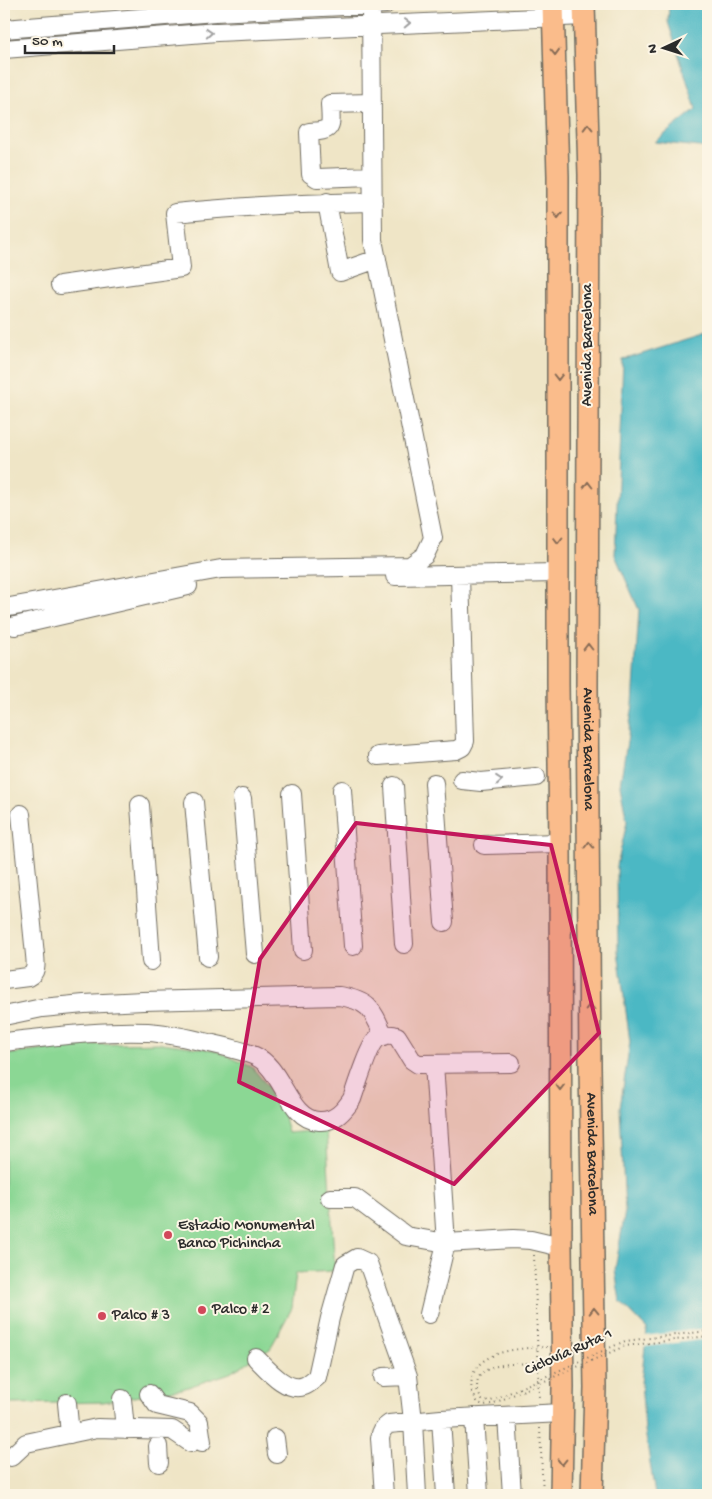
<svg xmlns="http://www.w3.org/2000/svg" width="712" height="1499" font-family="'Gochi Hand',sans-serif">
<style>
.green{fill:#8bd794;stroke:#5b8160}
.water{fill:#4bb8c4;stroke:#3b7278}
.pier{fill:#efe5c6}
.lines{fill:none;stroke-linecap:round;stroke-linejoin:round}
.minor-casing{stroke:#706c61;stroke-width:20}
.major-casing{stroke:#706c61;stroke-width:24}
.path{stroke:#706c61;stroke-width:2;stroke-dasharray:1 4;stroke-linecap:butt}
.minor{stroke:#fff;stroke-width:18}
.major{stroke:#fabc8b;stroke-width:21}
.path-bridge{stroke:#706c61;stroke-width:2;stroke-dasharray:1 4;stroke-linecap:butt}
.oneway{stroke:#a0a0a0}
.oneway2{stroke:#886c56}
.marked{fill:#c2185b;fill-opacity:0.2;stroke:#c2185b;stroke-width:4;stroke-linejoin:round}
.poi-dot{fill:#d1495b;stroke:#fcf5e5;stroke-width:2}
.labels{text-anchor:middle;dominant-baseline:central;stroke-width:4;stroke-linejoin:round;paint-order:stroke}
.street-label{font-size:16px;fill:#2b2b2b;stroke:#fcf5e5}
.poi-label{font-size:16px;fill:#2b2b2b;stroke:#fcf5e5;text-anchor:start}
</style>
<rect width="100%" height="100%" fill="#fcf5e5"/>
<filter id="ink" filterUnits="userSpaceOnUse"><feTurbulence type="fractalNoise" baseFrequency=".02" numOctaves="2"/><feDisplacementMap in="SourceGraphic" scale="10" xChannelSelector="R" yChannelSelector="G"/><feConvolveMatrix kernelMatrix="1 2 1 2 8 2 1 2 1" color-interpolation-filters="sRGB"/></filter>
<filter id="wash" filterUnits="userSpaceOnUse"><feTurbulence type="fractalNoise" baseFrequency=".0096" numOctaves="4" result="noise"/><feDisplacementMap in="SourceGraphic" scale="20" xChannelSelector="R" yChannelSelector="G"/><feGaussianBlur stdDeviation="1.12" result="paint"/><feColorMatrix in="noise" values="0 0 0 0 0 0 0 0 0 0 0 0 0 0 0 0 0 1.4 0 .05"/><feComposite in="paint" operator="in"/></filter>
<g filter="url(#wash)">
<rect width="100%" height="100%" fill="#efe5c6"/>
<!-- green -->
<path class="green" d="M 162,1043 L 214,1050 L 252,1067 L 280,1101 L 288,1133 L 326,1130 L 335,1271 L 296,1273 L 292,1308 L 270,1349 L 230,1373 L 182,1389 L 103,1402 L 13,1404 L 4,1403 L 4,1055 L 81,1045 Z"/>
<!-- water -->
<path class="water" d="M 669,4 L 708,4 L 708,148 L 655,142 L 696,109 L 668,22 Z
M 708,333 L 708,1495 L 655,1495 L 645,1430 L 641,1383 L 647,1329 L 620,1301 L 615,1270 L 625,1211 L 620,1108 L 630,1042 L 618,951 L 617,866 L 627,822 L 620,785 L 633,705 L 639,610 L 615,555 L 623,360 Z"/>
<!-- pier -->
<path class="pier" d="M 708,1328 L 708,1339 L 643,1347 L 644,1336 Z"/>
</g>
<g filter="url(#ink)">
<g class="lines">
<defs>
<path id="minor" d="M 4,29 L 215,12 L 386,4
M 4,49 L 217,32 L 585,16
M 372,103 L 330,104 C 331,126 334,131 309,132 L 311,174 L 317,178 L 372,176
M 327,202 L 340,272 L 377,259
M 60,285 L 181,268 L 175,213 C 241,206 307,203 373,202
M 395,576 L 558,573
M 4,608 L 221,569 L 410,566 L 425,555 L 433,538 L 373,240 L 371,5
M 15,626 L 188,586
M 378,756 L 456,750 L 462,747 L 465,741 L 460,575
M 462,780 L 481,782 L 536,777
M 434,783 L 444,922
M 394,786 L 404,944
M 342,790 L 353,946
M 292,794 L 303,950
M 242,798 L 255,954
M 194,802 L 208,957
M 140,805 L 151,961
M 484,845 L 560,843
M 4,980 L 28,977 C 37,973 36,964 35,955 L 21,814
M 4,1016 L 42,1008 L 84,1004 L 143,1001 L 339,996 C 370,1001 372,1009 384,1036
M 4,1042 C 51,1037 100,1030 148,1032 C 165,1033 183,1037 200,1041 C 218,1045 238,1049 255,1056 C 283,1068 288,1120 319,1121 C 335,1122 344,1111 352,1099 C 356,1087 370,1043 378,1038 C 383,1034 392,1034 397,1036 L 412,1060 L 418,1064 L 511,1063
M 434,1064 L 446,1243 L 513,1239 L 531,1240 L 561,1247
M 330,1198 L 355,1198 L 406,1236 L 446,1243 L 429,1314
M 256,1358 C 267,1369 287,1393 304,1386 C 308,1385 313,1380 317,1377 L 330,1318 L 345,1265 L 357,1258 L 368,1263 L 408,1376 L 413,1421 L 417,1495
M 383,1377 L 408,1376
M 149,1394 L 157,1405 L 190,1413 L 199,1422 L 202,1442
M 122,1399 L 125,1429
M 67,1403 L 70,1434
M 507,1416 L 512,1495
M 474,1417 L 479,1495
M 441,1419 L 446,1495
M 275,1438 L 277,1454
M 158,1446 L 159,1463
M 11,1457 L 26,1443 L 97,1428 L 172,1430 L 191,1443
M 384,1495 L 380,1438 C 381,1431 383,1428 389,1424 L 441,1419 L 562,1413"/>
<g id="major">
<path d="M 553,4 L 558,176 L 558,684 L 560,843 L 561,1247 L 563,1387 L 561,1495"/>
<path id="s1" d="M 584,4 L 589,175 L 587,687 L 590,1066 L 595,1388 L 592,1495"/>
</g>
</defs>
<!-- minor casing -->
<use href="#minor" class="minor-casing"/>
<!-- major casing -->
<use href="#major" class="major-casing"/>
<!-- path -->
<path class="path" d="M 534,1255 L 538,1362
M 477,1391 C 477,1387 477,1382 478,1379 C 485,1361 522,1364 538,1363 L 539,1399
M 472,1392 C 465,1351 517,1348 547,1347
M 540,1428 L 543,1495"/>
<!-- minor -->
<use href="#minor" class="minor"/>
<!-- major -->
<use href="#major" class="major"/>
<!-- path-bridge -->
<path class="path-bridge" d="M 477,1391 L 482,1400 L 491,1401 L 625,1341 L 708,1331
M 472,1392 L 478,1403 L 484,1405 L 492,1404 L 625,1346 L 708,1336"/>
</g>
<!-- one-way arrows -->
<defs><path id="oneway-chevron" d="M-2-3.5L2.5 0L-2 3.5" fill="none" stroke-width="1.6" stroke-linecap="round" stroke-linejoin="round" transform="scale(1.25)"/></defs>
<g class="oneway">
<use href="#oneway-chevron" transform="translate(407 23) rotate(-2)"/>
<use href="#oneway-chevron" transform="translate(209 33) rotate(-4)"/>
<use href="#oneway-chevron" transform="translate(499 780) rotate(-5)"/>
</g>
<g class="oneway2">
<use href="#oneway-chevron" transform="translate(555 52) rotate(89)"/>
<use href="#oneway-chevron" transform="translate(588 127) rotate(-91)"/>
<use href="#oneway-chevron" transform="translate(558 215) rotate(90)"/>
<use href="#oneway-chevron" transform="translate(558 377) rotate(90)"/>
<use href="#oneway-chevron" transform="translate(588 485) rotate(-90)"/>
<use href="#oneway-chevron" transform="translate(558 540) rotate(90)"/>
<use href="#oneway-chevron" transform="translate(588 647) rotate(-90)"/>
<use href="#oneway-chevron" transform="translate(589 845) rotate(-90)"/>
<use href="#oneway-chevron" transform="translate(590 1007) rotate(-90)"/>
<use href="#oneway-chevron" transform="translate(560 1087) rotate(90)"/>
<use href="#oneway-chevron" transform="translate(594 1311) rotate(-91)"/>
<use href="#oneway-chevron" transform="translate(562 1462) rotate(91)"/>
</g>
</g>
<!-- marked area -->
<path class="marked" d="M 356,823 L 551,845 L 599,1033 L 454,1184 L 239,1082 L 260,959 Z"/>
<!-- markers -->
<g class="poi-dot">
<circle cx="168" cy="1235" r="5"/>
<circle cx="202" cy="1310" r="5"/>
<circle cx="102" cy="1316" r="5"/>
</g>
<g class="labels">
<!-- street labels -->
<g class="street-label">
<text transform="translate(588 345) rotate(-90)">Avenida Barcelona</text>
<text stroke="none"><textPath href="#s1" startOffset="745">Avenida Barcelona</textPath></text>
<text stroke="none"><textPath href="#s1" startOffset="1150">Avenida Barcelona</textPath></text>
<text transform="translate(569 1353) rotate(-24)">Ciclovía Ruta 1</text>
</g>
<!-- poi labels -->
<g class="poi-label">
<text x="178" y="1226">Estadio Monumental<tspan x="178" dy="18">Banco Pichincha</tspan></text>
<text x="212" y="1310">Palco # 2</text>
<text x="112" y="1316">Palco # 3</text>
</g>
</g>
<!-- margin -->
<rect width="712" height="1499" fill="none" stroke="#fcf5e5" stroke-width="20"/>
<!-- north arrow -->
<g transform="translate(664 48) rotate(266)" stroke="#fcf5e5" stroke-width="4" paint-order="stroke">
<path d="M0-4L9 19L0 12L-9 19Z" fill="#2b2b2b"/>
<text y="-8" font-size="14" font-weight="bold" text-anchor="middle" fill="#2b2b2b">N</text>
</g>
<!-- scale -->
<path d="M25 45v8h89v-8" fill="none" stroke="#2b2b2b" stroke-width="2.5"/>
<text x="32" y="45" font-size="15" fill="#2b2b2b" stroke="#fcf5e5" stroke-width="4" paint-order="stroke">50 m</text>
</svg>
